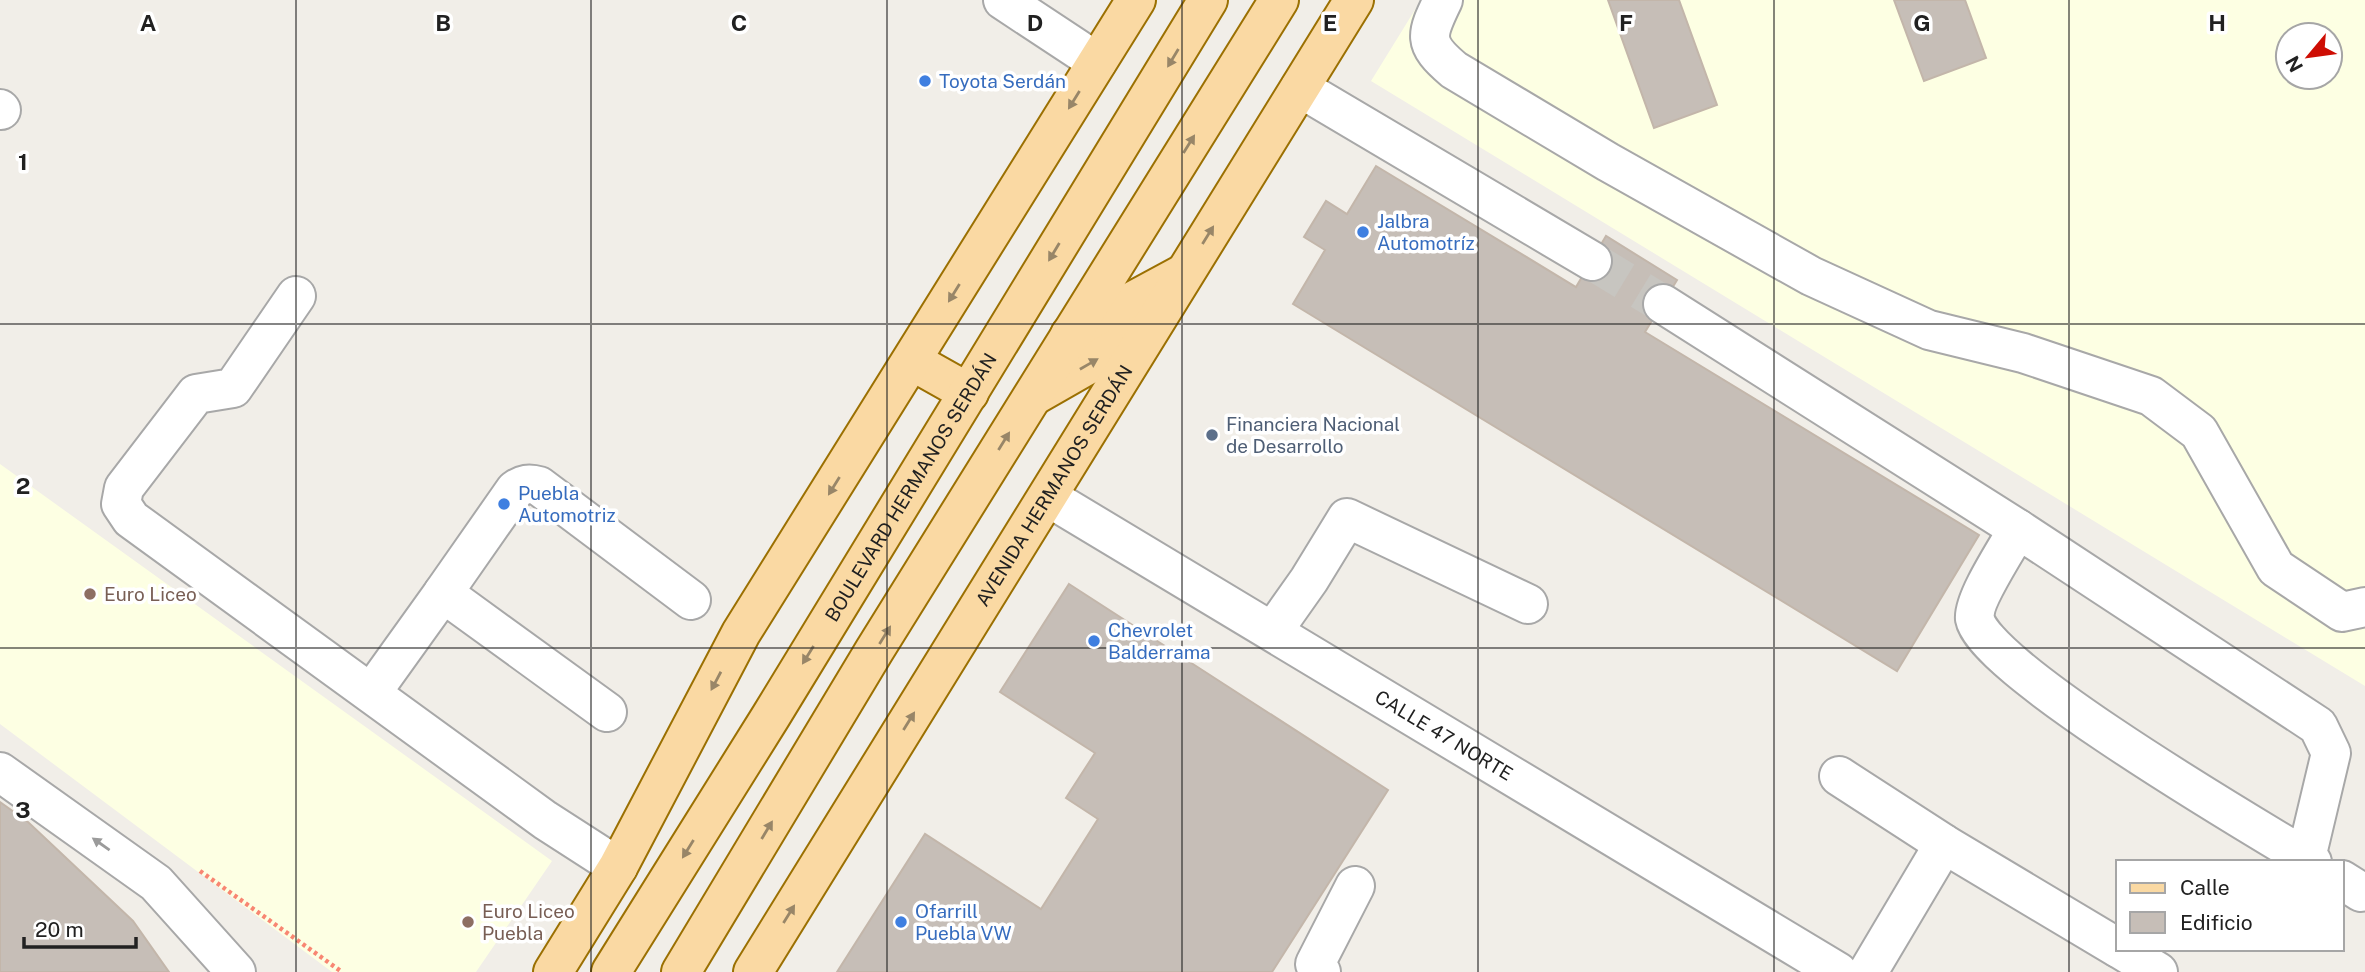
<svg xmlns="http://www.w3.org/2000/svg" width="2365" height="972" font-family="'Public Sans',sans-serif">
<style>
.education{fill:#fdffe3;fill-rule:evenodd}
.building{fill:#c6beb7;stroke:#c3b6aa;stroke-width:2}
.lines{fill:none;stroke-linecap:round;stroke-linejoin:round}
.minor-tunnel{stroke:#c7c5c0;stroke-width:38;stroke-dasharray:38 19;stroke-linecap:butt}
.minor-casing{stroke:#a8a8a8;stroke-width:42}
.major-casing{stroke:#9b7002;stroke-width:42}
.path{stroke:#f88672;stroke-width:4.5;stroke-dasharray:3.5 3.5;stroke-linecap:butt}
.minor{stroke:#fff;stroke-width:38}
.major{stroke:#fad9a3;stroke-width:38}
.oneway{fill:#988668}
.oneway2{fill:#9b9b9b}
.grid{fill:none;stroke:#212121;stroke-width:2;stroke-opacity:0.55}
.shop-dot{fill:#3f7fe0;stroke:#fff;stroke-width:2.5}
.service-dot{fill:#5c6f8a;stroke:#fff;stroke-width:2.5}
.education-dot{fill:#8d6e63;stroke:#fff;stroke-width:2.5}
.labels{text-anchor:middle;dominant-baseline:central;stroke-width:7;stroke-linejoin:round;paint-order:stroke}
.shop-label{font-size:19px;fill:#366cbe;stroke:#fff;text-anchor:start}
.service-label{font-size:19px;fill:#4e5e75;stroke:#fff;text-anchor:start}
.street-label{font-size:19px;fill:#212121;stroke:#fff}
.education-label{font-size:19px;fill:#785e54;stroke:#fff;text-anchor:start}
.grid-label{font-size:23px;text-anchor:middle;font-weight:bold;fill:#212121;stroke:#fff;stroke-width:7;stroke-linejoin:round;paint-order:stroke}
</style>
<rect width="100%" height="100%" fill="#f1eee8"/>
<!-- education -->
<path class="education" d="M 1421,0 L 2365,0 L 2365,686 L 1371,81 ZM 2288,35 L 2330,35 L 2330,77 L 2288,77 Z
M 0,464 L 552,861 L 476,972 L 332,972 L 0,724 Z"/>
<!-- building -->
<path class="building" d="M 1608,0 L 1679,0 L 1717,105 L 1654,128 Z
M 1894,0 L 1965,0 L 1986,58 L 1924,81 Z
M 1376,166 L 1576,287 L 1606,236 L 1677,280 L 1645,332 L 1979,535 L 1897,671 L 1293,304 L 1325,250 L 1304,237 L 1326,201 L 1347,214 Z
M 1069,584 L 1388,790 L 1272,972 L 837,972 L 925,834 L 1041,909 L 1098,819 L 1066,798 L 1095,753 L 1000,692 Z
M 0,802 L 28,822 L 133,921 L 169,972 L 0,972 Z"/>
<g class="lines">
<!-- minor-tunnel -->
<path class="minor-tunnel" d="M 1592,261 L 1663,304"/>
<defs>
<g id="minor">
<path d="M 1003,0 L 1097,62"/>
<path d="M 1443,0 C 1426,35 1422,43 1454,70 L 1608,162 L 1811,276 L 1929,330 L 2023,353 L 2151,396 L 2199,432 L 2276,568 L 2342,612 L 2365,607"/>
<path d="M 1300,88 L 1592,261"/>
<path d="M 0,109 L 1,110"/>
<path d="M 296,296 L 233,388 L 196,394 L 124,488 L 121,504 L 131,519 L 545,820 L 618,867"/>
<path d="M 1663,304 L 2018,529"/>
<path id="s1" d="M 1048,497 L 1838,972"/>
<path d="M 1273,631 L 1309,580 L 1347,518 L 1528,604"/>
<path d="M 372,692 L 443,593"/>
<path d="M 607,712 L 443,593 L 515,490 C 523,484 529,483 539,486 L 691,600"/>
<path d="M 0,772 L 156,883 L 236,972"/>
<path d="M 1839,776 L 1944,844 L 2118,948"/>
<path d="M 2306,858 L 2331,753 L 2318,726 L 2018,529 C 2008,547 1972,601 1975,619 C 1984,668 2253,826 2306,858 L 2312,862"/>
<path d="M 2342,880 L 2361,892"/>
<path d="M 2120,949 L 2158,972"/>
<path d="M 1321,972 L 1315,964 L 1355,886"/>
<path d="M 1868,972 L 1944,844"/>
</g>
<g id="major">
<path d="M 1070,335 L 1183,274"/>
<path d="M 912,361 L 969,393"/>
<path d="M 1035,395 L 1147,331"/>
<path d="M 553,972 L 618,867 L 741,633 L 1136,0"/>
<path id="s2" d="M 611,972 L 771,716 L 1208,0"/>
<path d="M 681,972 L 874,651 L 1279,0"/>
<path id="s3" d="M 753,972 L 1354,0"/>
</g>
</defs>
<!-- minor casing -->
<use href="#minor" class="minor-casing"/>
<!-- major casing -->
<use href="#major" class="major-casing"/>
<!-- path -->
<path class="path" d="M 200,871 L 342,972"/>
<!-- minor -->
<use href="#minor" class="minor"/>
<!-- major -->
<use href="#major" class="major"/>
</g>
<!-- one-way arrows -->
<defs><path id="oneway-solid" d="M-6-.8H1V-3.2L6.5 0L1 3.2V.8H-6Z" transform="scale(1.75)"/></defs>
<g class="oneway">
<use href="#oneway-solid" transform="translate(1173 58) rotate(121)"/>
<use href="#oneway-solid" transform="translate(1074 100) rotate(122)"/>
<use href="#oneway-solid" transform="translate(1189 144) rotate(-58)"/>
<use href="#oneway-solid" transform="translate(1208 235) rotate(-58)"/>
<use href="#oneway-solid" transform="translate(1054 252) rotate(121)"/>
<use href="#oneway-solid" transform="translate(954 293) rotate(122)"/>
<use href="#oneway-solid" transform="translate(1089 364) rotate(-30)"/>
<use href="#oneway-solid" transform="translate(1004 441) rotate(-58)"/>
<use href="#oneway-solid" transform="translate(834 486) rotate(122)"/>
<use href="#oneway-solid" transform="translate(885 635) rotate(-58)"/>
<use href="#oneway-solid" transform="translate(808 655) rotate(122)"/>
<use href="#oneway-solid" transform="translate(716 681) rotate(118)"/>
<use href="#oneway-solid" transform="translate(909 721) rotate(-58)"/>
<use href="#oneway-solid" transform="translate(767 830) rotate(-59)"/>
<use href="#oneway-solid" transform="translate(688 849) rotate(122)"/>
<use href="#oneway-solid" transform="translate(789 914) rotate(-58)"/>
</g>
<use class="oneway2" href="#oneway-solid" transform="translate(101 844) rotate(-145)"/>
<!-- grid -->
<path class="grid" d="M 296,0 L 296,972M 591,0 L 591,972M 887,0 L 887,972M 1182,0 L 1182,972M 1478,0 L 1478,972M 1774,0 L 1774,972M 2069,0 L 2069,972M 0,324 L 2365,324M 0,648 L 2365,648"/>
<!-- markers -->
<g class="shop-dot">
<circle cx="925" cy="81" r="7"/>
<circle cx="1363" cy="232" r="7"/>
<circle cx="504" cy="504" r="7"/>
<circle cx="1094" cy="641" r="7"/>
<circle cx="901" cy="922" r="7"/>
</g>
<circle class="service-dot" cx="1212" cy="435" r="7"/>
<g class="education-dot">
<circle cx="90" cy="594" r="7"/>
<circle cx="468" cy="922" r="7"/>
</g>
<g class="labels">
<!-- shop labels -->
<g class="shop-label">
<text x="939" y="81">Toyota Serdán</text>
<text x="1377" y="221">Jalbra<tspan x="1377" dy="22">Automotríz</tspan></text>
<text x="518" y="493">Puebla<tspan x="518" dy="22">Automotriz</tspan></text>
<text x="1108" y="630">Chevrolet<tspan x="1108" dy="22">Balderrama</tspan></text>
<text x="915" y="911">Ofarrill<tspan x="915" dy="22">Puebla VW</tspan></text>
</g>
<!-- service labels -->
<g class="service-label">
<text x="1226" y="424">Financiera Nacional<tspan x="1226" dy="22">de Desarrollo</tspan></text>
</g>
<!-- street labels -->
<g class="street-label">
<text stroke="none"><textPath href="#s3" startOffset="572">AVENIDA HERMANOS SERDÁN</textPath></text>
<text stroke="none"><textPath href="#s2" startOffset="570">BOULEVARD HERMANOS SERDÁN</textPath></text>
<text stroke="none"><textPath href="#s1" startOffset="462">CALLE 47 NORTE</textPath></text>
</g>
<!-- education labels -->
<g class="education-label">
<text x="104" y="594">Euro Liceo</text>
<text x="482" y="911">Euro Liceo<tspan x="482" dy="22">Puebla</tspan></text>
</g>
</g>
<g class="grid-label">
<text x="148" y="31">A</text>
<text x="443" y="31">B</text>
<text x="739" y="31">C</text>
<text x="1035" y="31">D</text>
<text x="1330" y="31">E</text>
<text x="1626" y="31">F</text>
<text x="1922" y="31">G</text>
<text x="2217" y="31">H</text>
<text x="23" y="170">1</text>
<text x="23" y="494">2</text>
<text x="23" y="818">3</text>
</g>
<!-- legend -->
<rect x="2116" y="860" width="228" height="91" fill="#ffffff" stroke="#a6a6a6" stroke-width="2"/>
<rect x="2130" y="883" width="35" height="10" fill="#fad9a3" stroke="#a6a6a6" stroke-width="2"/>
<text x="2180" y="895" font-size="21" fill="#212121">Calle</text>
<rect x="2130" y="912" width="35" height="21" fill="#c6beb7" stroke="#a6a6a6" stroke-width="2"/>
<text x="2180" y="930" font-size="21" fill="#212121">Edificio</text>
<!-- north arrow -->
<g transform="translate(2309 56) rotate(241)"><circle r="33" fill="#ffffff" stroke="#a6a6a6" stroke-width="2"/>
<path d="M0-5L12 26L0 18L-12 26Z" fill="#ce0d03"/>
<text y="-10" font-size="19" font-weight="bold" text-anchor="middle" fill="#212121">N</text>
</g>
<!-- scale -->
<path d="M24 937v10h112v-10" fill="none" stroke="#212121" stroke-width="3.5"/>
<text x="35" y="937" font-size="21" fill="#212121" stroke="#ffffff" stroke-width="5" paint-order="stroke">20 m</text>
</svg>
